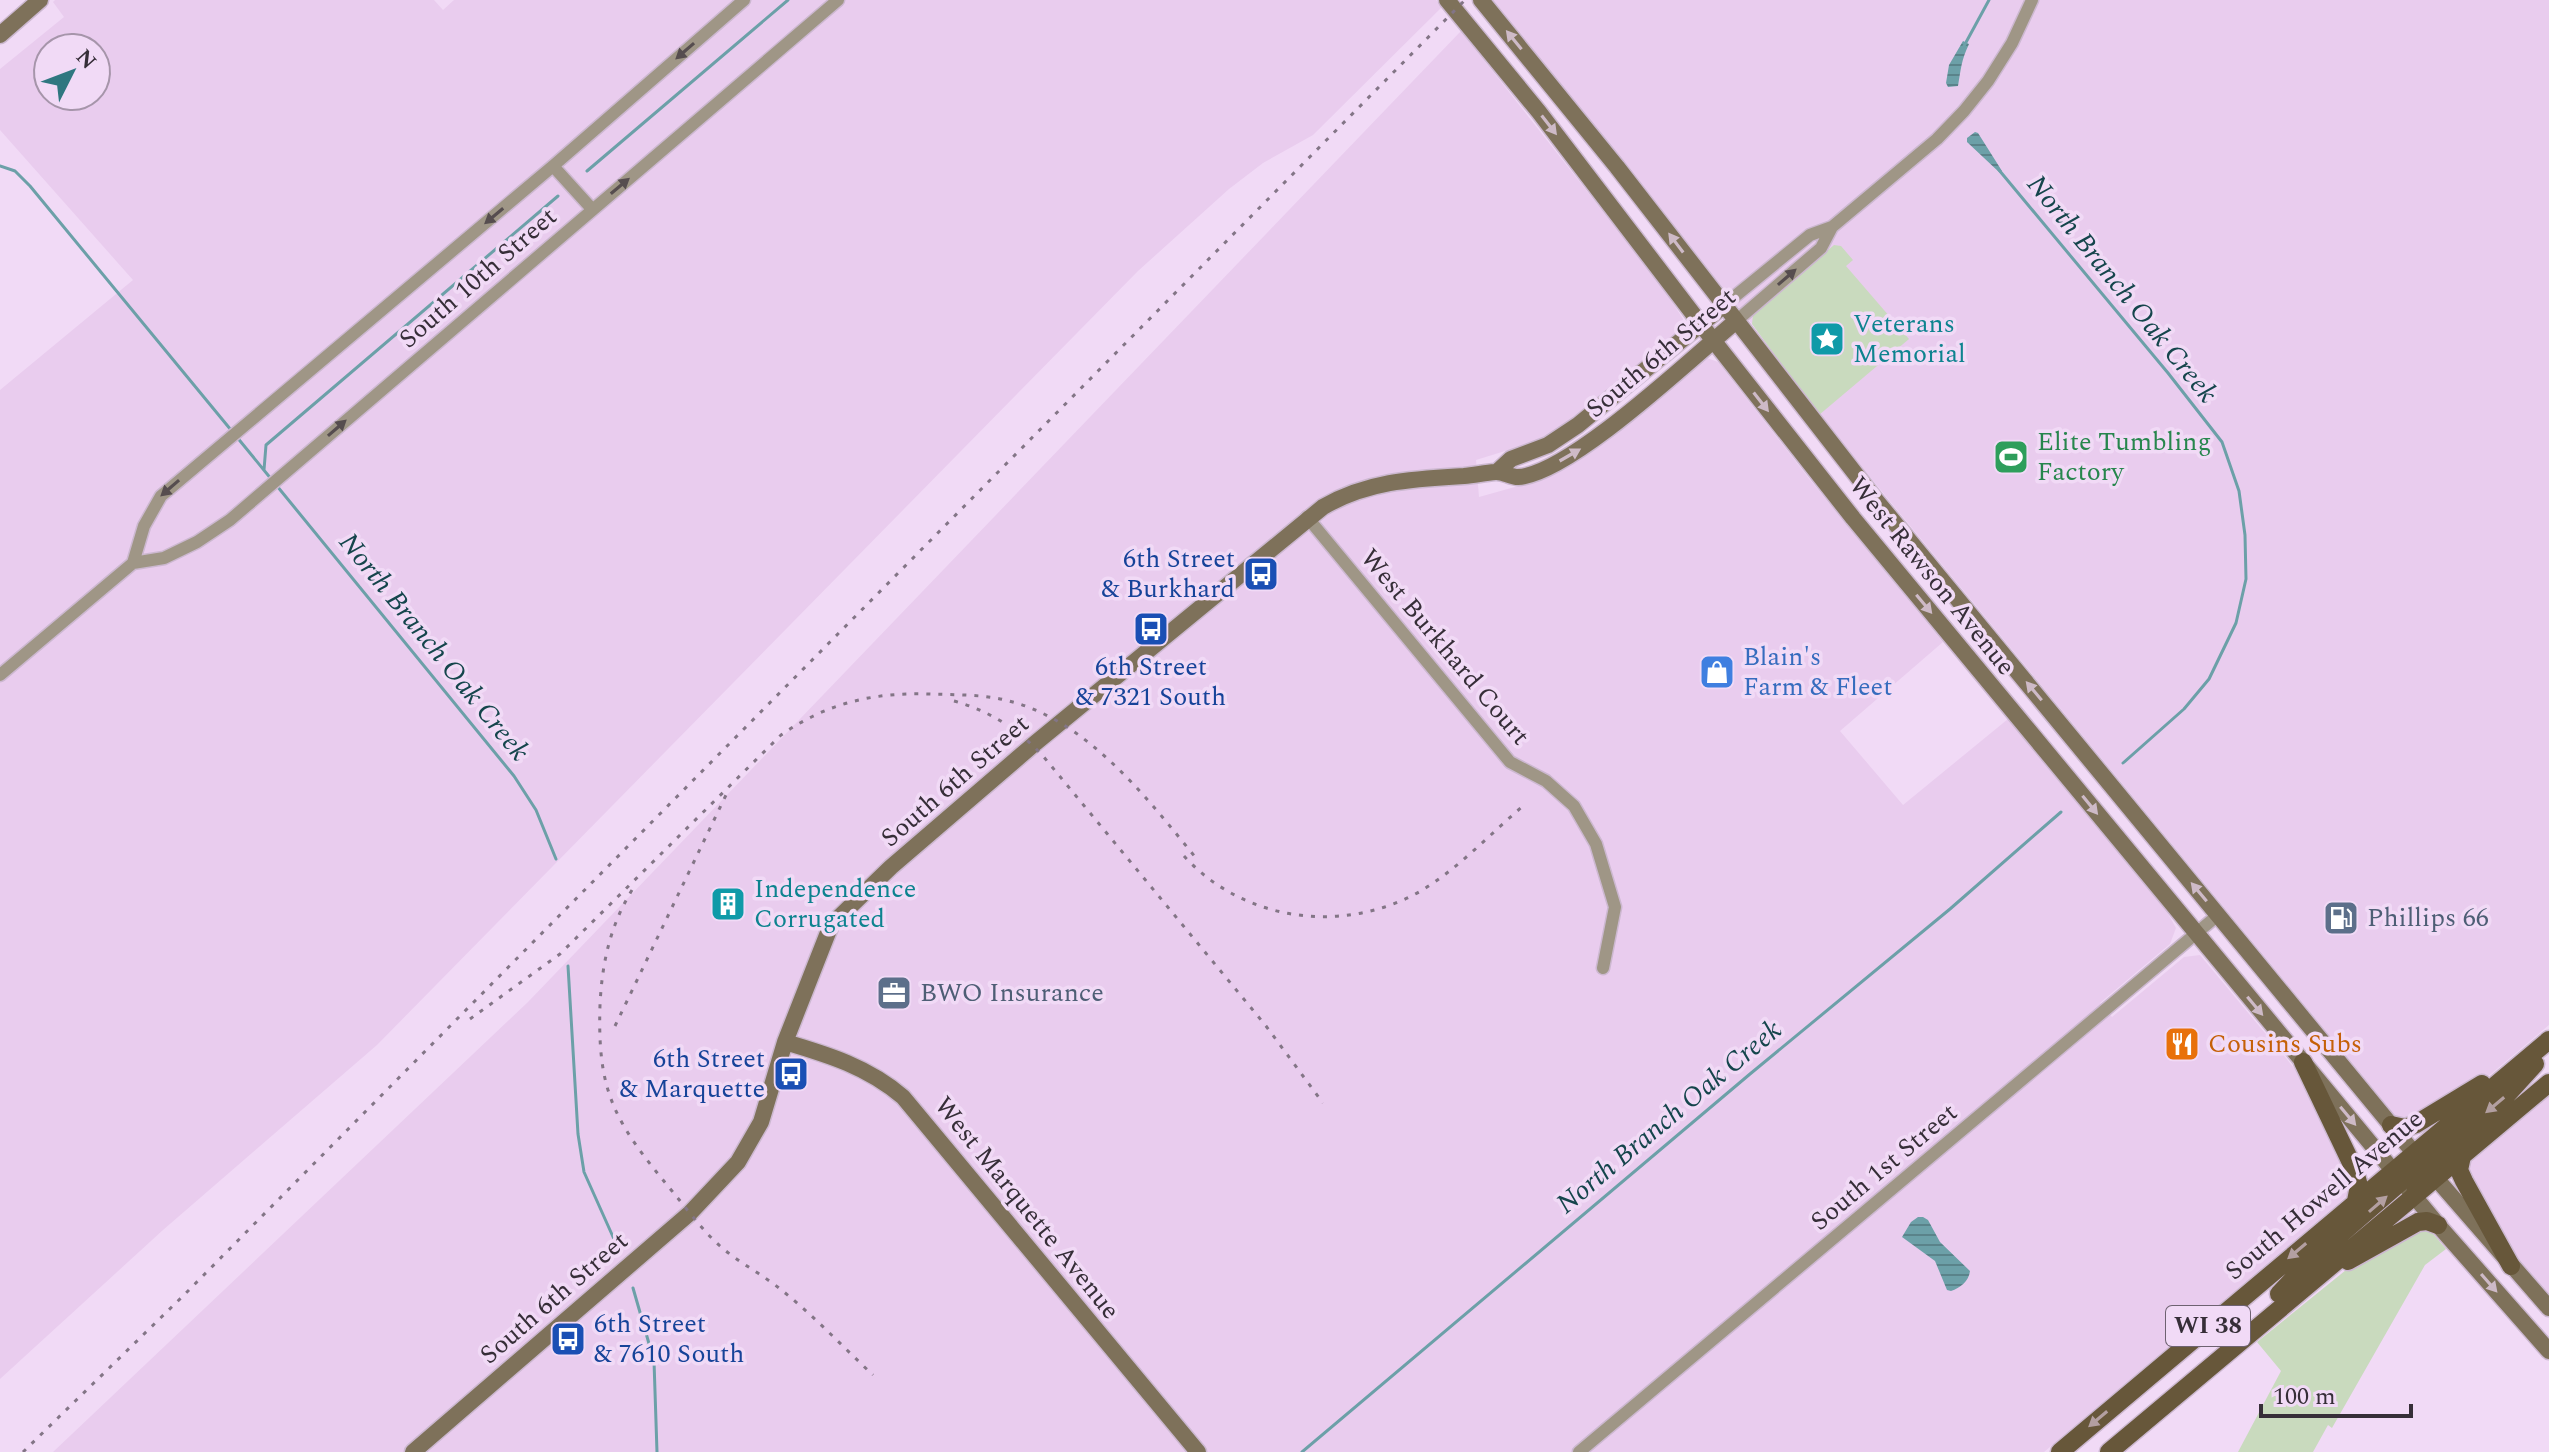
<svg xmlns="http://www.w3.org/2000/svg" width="2549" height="1452" font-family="Spectral,serif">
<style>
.built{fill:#e9ccee;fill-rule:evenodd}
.park{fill:#c9dabe}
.water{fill:url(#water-rules)}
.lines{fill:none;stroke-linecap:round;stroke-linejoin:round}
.stream{stroke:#6ca0a8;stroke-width:3}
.street-casing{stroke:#ccb8d0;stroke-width:15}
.secondary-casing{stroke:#ccb8d0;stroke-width:19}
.primary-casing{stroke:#ccb8d0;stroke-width:21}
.street{stroke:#9f9686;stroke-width:12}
.secondary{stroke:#7e715a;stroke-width:16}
.primary{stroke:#67573a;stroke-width:18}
.rail{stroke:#837586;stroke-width:3;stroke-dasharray:4 8;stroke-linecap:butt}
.oneway{fill:#cebac7}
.oneway2{fill:#564d4f}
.oneway3{fill:#b39fa1}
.labels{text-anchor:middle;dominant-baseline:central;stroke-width:7;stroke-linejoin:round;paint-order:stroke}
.shield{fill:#f1daf6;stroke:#6e6271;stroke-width:2}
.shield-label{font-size:24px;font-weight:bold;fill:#362e38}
.street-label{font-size:26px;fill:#362e38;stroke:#f1daf6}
.culture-label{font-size:26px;fill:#0d838f;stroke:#f1daf6;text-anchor:start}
.leisure-label{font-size:26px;fill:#27864d;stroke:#f1daf6;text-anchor:start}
.transit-label{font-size:26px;fill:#164399;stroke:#f1daf6;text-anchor:end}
.shop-label{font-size:26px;fill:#366cbe;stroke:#f1daf6;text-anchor:start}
.service-label{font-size:26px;fill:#4e5e75;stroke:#f1daf6;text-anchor:start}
.food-label{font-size:26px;fill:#c56008;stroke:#f1daf6;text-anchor:start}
.water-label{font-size:28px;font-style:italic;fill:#15454c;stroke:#f1daf6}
</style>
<defs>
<pattern id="water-rules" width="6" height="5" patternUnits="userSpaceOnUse" patternTransform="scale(2)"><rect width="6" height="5" fill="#6ca0a8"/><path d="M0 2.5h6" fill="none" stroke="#5a838a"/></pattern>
</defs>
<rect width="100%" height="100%" fill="#f1daf6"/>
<!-- built -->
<path class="built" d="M 55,0 L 434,0 L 443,10 L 454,0 L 1436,0 L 1442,7 L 1313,135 L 1263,163 L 1229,189 L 1138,271 L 377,1045 L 163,1230 L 0,1379 L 0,390 L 133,280 L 0,130 L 0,69 L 64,17 L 53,2 ZM 48,48 L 96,48 L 96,96 L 48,96 Z
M 1492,0 L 2549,0 L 2549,1025 L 2491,1074 L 2410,1122 L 2399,1120 L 1819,415 L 1752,324 Z
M 1461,31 L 1664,289 L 1683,319 L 1682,327 L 1676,336 L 1598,401 L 1557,430 L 1537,441 L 1476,460 L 1479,497 L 1522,485 L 1581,458 L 1702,360 L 1707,358 L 1718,362 L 1811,481 L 1943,642 L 1840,731 L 1903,805 L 2008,719 L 2166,910 L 2176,928 L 2170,944 L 2100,1003 L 2112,1017 L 2184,957 L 2200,955 L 2300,1075 L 2350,1178 L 2348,1194 L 2339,1203 L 2044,1452 L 53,1452 L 528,1002 Z
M 2549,1095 L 2549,1294 L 2509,1248 L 2466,1169 L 2470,1162 Z"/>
<!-- park -->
<path class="park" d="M 1834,245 L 1841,246 L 1853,260 L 1846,266 L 1909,339 L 1819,415 L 1752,324 L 1753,315 Z
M 2413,1227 L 2429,1229 L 2446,1249 L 2425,1265 L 2332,1428 L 2328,1425 L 2313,1452 L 2238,1452 L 2281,1371 L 2257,1342 L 2346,1270 Z"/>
<!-- water -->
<path class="water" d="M 1963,41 L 1969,44 C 1961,61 1961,69 1958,86 L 1948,87 L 1946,83 L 1949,65 Z
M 1975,132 L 1978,133 L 2002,171 L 2000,173 L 1967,142 L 1967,138 Z
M 1918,1217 L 1923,1217 L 1928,1220 L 1940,1242 L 1970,1271 C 1969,1281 1960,1288 1951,1291 L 1947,1290 L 1935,1261 L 1902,1237 L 1911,1222 Z"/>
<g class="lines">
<!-- stream -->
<path class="stream" d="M 1964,46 L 1989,0
M 0,166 L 15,171 L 30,186 L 231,430
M 1999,170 L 2168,373 L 2222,442 L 2239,491 L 2245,535 L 2246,579 L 2236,623 L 2209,679 L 2184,709 L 2123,763
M 587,171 L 788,0
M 236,436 L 272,480
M 264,470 L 266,445 L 558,196
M 277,486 L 514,776 L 536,810 L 556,859
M 568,966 L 578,1134 L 584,1172 L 618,1248
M 633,1288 L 654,1361 L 657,1452
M 1302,1452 L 1750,1074 L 1950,909 L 2061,812"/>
<defs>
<path id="street" d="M 553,166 L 592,209
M 1723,306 L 1810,235 L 1832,227 L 1937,139 L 1964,111 L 1988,81 L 2012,43 L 2032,0
M 1735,322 L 1821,248 L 1832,227
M 1307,517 L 1510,762 L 1546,781 L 1574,806 L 1596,844 L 1615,907 L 1603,968
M 133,563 L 144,526 L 161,496 L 553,166 L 744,0
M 0,675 L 133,563 L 164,558 L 197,542 L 230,520 L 838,0
M 1579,1452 L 2218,915"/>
<path id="secondary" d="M 1447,0 L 1539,112 L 1713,340 L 1853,518 L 2438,1225 L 2549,1351
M 1481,0 L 1617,167 L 1875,499 L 2414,1153 L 2549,1308
M 0,35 L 40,0
M 1498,471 L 1511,459 L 1548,445 L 1578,425 L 1723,306
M 785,1042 C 829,1055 868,1067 903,1097 L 1198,1452
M 413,1452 L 690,1213 L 738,1162 L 761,1122 L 785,1042 L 831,925 L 891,867 L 1033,745 L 1323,507 C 1368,481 1413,479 1464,476 C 1474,475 1485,473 1495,472 C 1503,471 1510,477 1518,477 C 1569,475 1693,357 1735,322"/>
<path id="primary" d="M 2303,1062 L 2355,1171 L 2359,1186 L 2356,1201
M 2391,1125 L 2405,1128 L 2416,1124 L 2482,1084
M 2462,1156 L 2459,1170 L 2464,1181 L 2511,1266
M 2415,1193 L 2426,1167 L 2446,1146 L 2505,1097 L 2535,1064
M 2348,1261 L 2418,1222 L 2427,1221 L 2438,1225
M 2279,1294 L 2311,1260 L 2402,1181 L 2413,1156
M 2060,1452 L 2549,1040
M 2109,1452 L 2549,1083"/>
</defs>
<!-- street casing -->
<use href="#street" class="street-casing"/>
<!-- secondary casing -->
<use href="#secondary" class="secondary-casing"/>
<!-- primary casing -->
<use href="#primary" class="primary-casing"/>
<!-- street -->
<use href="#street" class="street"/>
<!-- secondary -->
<use href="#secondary" class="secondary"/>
<!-- primary -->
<use href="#primary" class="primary"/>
<!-- rail -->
<path class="rail" d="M 954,701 C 990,711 1018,729 1043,756 L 1266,1026 L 1323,1103
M 1184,856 C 1243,921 1342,935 1419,892 C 1457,870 1490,834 1523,806
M 632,890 C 610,926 602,963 600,1005 C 597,1095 616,1123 672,1191 C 687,1209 702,1230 720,1246 C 738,1262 760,1273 779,1288 C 812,1314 842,1346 873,1375
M 470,1019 L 560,954 L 781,735 C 827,703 874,692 930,694 C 956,695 983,694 1009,701 C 1088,721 1147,798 1196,858
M 615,1026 L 726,795
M 23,1452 L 183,1296 L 1465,0"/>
</g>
<!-- one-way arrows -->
<defs><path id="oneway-solid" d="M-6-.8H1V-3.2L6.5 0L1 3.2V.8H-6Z" transform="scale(2)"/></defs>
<g class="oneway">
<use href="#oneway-solid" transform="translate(1514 40) rotate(-129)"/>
<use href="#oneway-solid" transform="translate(1549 125) rotate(52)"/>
<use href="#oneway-solid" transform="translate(1676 243) rotate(-127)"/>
<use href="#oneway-solid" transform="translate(1761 402) rotate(52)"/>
<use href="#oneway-solid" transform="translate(1570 455) rotate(-30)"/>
<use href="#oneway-solid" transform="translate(1924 604) rotate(50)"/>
<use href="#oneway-solid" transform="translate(2034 691) rotate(-130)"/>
<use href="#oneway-solid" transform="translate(2090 805) rotate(51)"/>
<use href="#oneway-solid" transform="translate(2199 892) rotate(-130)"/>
<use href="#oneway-solid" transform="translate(2255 1006) rotate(50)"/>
<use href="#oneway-solid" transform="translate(2348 1116) rotate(50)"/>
<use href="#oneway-solid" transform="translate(2489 1283) rotate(49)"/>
</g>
<g class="oneway2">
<use href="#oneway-solid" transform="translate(685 51) rotate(139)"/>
<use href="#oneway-solid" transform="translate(620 186) rotate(-40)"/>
<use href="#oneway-solid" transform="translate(494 216) rotate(140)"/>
<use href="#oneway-solid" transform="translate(1787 277) rotate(-41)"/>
<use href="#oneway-solid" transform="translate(337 428) rotate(-41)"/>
<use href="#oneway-solid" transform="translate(170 488) rotate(139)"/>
</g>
<g class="oneway3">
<use href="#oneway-solid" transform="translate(2495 1105) rotate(140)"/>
<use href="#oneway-solid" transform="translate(2378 1204) rotate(-41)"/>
<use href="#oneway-solid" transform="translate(2297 1251) rotate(140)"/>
<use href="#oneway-solid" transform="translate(2098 1419) rotate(140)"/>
</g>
<!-- icons -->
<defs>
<symbol id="sight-square" viewBox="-11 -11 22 22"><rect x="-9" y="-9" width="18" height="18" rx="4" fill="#0f9aa8" stroke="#f1daf6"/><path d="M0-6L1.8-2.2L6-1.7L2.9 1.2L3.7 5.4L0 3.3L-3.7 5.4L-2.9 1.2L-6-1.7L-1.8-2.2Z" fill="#fff"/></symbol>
<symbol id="stadium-square" viewBox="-11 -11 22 22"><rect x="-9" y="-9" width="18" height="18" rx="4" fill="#2e9e5b" stroke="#f1daf6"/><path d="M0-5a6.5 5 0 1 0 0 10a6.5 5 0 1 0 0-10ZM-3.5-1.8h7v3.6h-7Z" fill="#fff"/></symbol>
<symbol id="bus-square" viewBox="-11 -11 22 22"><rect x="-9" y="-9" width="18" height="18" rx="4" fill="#1a4fb4" stroke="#f1daf6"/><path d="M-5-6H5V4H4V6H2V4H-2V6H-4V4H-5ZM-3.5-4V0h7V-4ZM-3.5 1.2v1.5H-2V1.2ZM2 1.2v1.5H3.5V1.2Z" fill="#fff"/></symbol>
<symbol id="shop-square" viewBox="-11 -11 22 22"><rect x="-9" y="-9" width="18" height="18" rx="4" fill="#3f7fe0" stroke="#f1daf6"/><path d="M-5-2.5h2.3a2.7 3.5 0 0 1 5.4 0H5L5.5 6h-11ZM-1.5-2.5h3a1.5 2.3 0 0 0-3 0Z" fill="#fff"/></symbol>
<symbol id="building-square" viewBox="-11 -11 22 22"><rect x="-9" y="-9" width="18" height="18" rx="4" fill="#0f9aa8" stroke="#f1daf6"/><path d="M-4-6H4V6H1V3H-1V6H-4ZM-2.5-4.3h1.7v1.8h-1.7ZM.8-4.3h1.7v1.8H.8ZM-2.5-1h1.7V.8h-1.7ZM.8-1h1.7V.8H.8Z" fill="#fff"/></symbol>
<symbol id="fuel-square" viewBox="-11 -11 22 22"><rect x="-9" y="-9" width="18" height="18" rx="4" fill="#5c6f8a" stroke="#f1daf6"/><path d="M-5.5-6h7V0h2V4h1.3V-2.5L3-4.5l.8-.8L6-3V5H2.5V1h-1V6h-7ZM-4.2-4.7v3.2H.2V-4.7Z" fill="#fff"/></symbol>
<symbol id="office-square" viewBox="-11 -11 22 22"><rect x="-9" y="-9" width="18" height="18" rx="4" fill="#5c6f8a" stroke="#f1daf6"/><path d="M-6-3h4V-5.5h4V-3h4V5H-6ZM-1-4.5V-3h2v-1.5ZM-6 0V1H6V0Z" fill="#fff"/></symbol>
<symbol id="restaurant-square" viewBox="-11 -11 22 22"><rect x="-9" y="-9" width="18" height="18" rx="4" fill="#e8710a" stroke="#f1daf6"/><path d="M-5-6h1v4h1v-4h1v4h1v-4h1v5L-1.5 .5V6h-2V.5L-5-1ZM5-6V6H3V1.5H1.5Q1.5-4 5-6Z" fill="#fff"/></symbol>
</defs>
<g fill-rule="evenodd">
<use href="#sight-square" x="1807" y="319" width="40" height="40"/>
<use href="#stadium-square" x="1991" y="437" width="40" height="40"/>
<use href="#bus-square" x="1241" y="554" width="40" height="40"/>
<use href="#bus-square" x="1131" y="609" width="40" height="40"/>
<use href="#shop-square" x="1697" y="652" width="40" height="40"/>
<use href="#building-square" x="708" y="884" width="40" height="40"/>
<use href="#fuel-square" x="2321" y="898" width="40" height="40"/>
<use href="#office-square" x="874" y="973" width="40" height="40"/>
<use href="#restaurant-square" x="2162" y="1024" width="40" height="40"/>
<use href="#bus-square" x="771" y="1054" width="40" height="40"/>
<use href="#bus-square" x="548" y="1319" width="40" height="40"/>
</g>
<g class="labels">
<!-- shield labels -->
<rect class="shield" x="2166" y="1306" width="84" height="40" rx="6"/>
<g class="shield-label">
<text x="2208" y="1326">WI 38</text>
</g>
<!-- street labels -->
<g class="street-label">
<text transform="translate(478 278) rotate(-41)">South 10th Street</text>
<text transform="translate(1661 353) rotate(-40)">South 6th Street</text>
<text transform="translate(1932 576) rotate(51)">West Rawson Avenue</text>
<text transform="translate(1445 647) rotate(50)">West Burkhard Court</text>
<text transform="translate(955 781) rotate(-41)">South 6th Street</text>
<text transform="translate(1884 1167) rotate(-40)">South 1st Street</text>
<text transform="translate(2324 1195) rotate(-40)">South Howell Avenue</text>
<text transform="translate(1027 1208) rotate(51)">West Marquette Avenue</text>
<text transform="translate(554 1298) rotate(-41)">South 6th Street</text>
</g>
<!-- culture labels -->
<g class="culture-label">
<text x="1853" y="324">Veterans<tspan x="1853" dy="30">Memorial</tspan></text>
<text x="754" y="889">Independence<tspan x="754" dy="30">Corrugated</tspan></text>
</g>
<!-- leisure labels -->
<g class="leisure-label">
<text x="2037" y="442">Elite Tumbling<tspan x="2037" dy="30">Factory</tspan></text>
</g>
<!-- transit labels -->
<g class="transit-label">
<text x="1235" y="559">6th Street<tspan x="1235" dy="30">&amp; Burkhard</tspan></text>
<text x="1151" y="667" text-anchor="middle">6th Street<tspan x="1151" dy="30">&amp; 7321 South</tspan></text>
<text x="765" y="1059">6th Street<tspan x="765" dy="30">&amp; Marquette</tspan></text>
<text x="594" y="1324" text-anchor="start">6th Street<tspan x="594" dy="30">&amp; 7610 South</tspan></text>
</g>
<!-- shop labels -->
<g class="shop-label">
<text x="1743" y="657">Blain's<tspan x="1743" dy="30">Farm &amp; Fleet</tspan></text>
</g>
<!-- service labels -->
<g class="service-label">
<text x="2367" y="918">Phillips 66</text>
<text x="920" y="993">BWO Insurance</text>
</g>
<!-- food labels -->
<g class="food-label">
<text x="2208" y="1044">Cousins Subs</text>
</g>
<!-- water labels -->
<g class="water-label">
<text transform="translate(2122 289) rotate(51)">North Branch Oak Creek</text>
<text transform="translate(434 647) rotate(51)">North Branch Oak Creek</text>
<text transform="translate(1669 1117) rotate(-40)">North Branch Oak Creek</text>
</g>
</g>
<!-- north arrow -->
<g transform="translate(72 72) rotate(48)"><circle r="38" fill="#f1daf6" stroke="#a695aa" stroke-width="2"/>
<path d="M0-6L14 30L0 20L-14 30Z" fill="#2f7780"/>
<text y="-12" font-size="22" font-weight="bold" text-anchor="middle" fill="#362e38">N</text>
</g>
<!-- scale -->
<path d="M2261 1404v12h150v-12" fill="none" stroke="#362e38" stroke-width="4"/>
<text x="2273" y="1404" font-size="24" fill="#362e38" stroke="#f1daf6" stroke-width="6" paint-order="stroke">100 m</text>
</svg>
